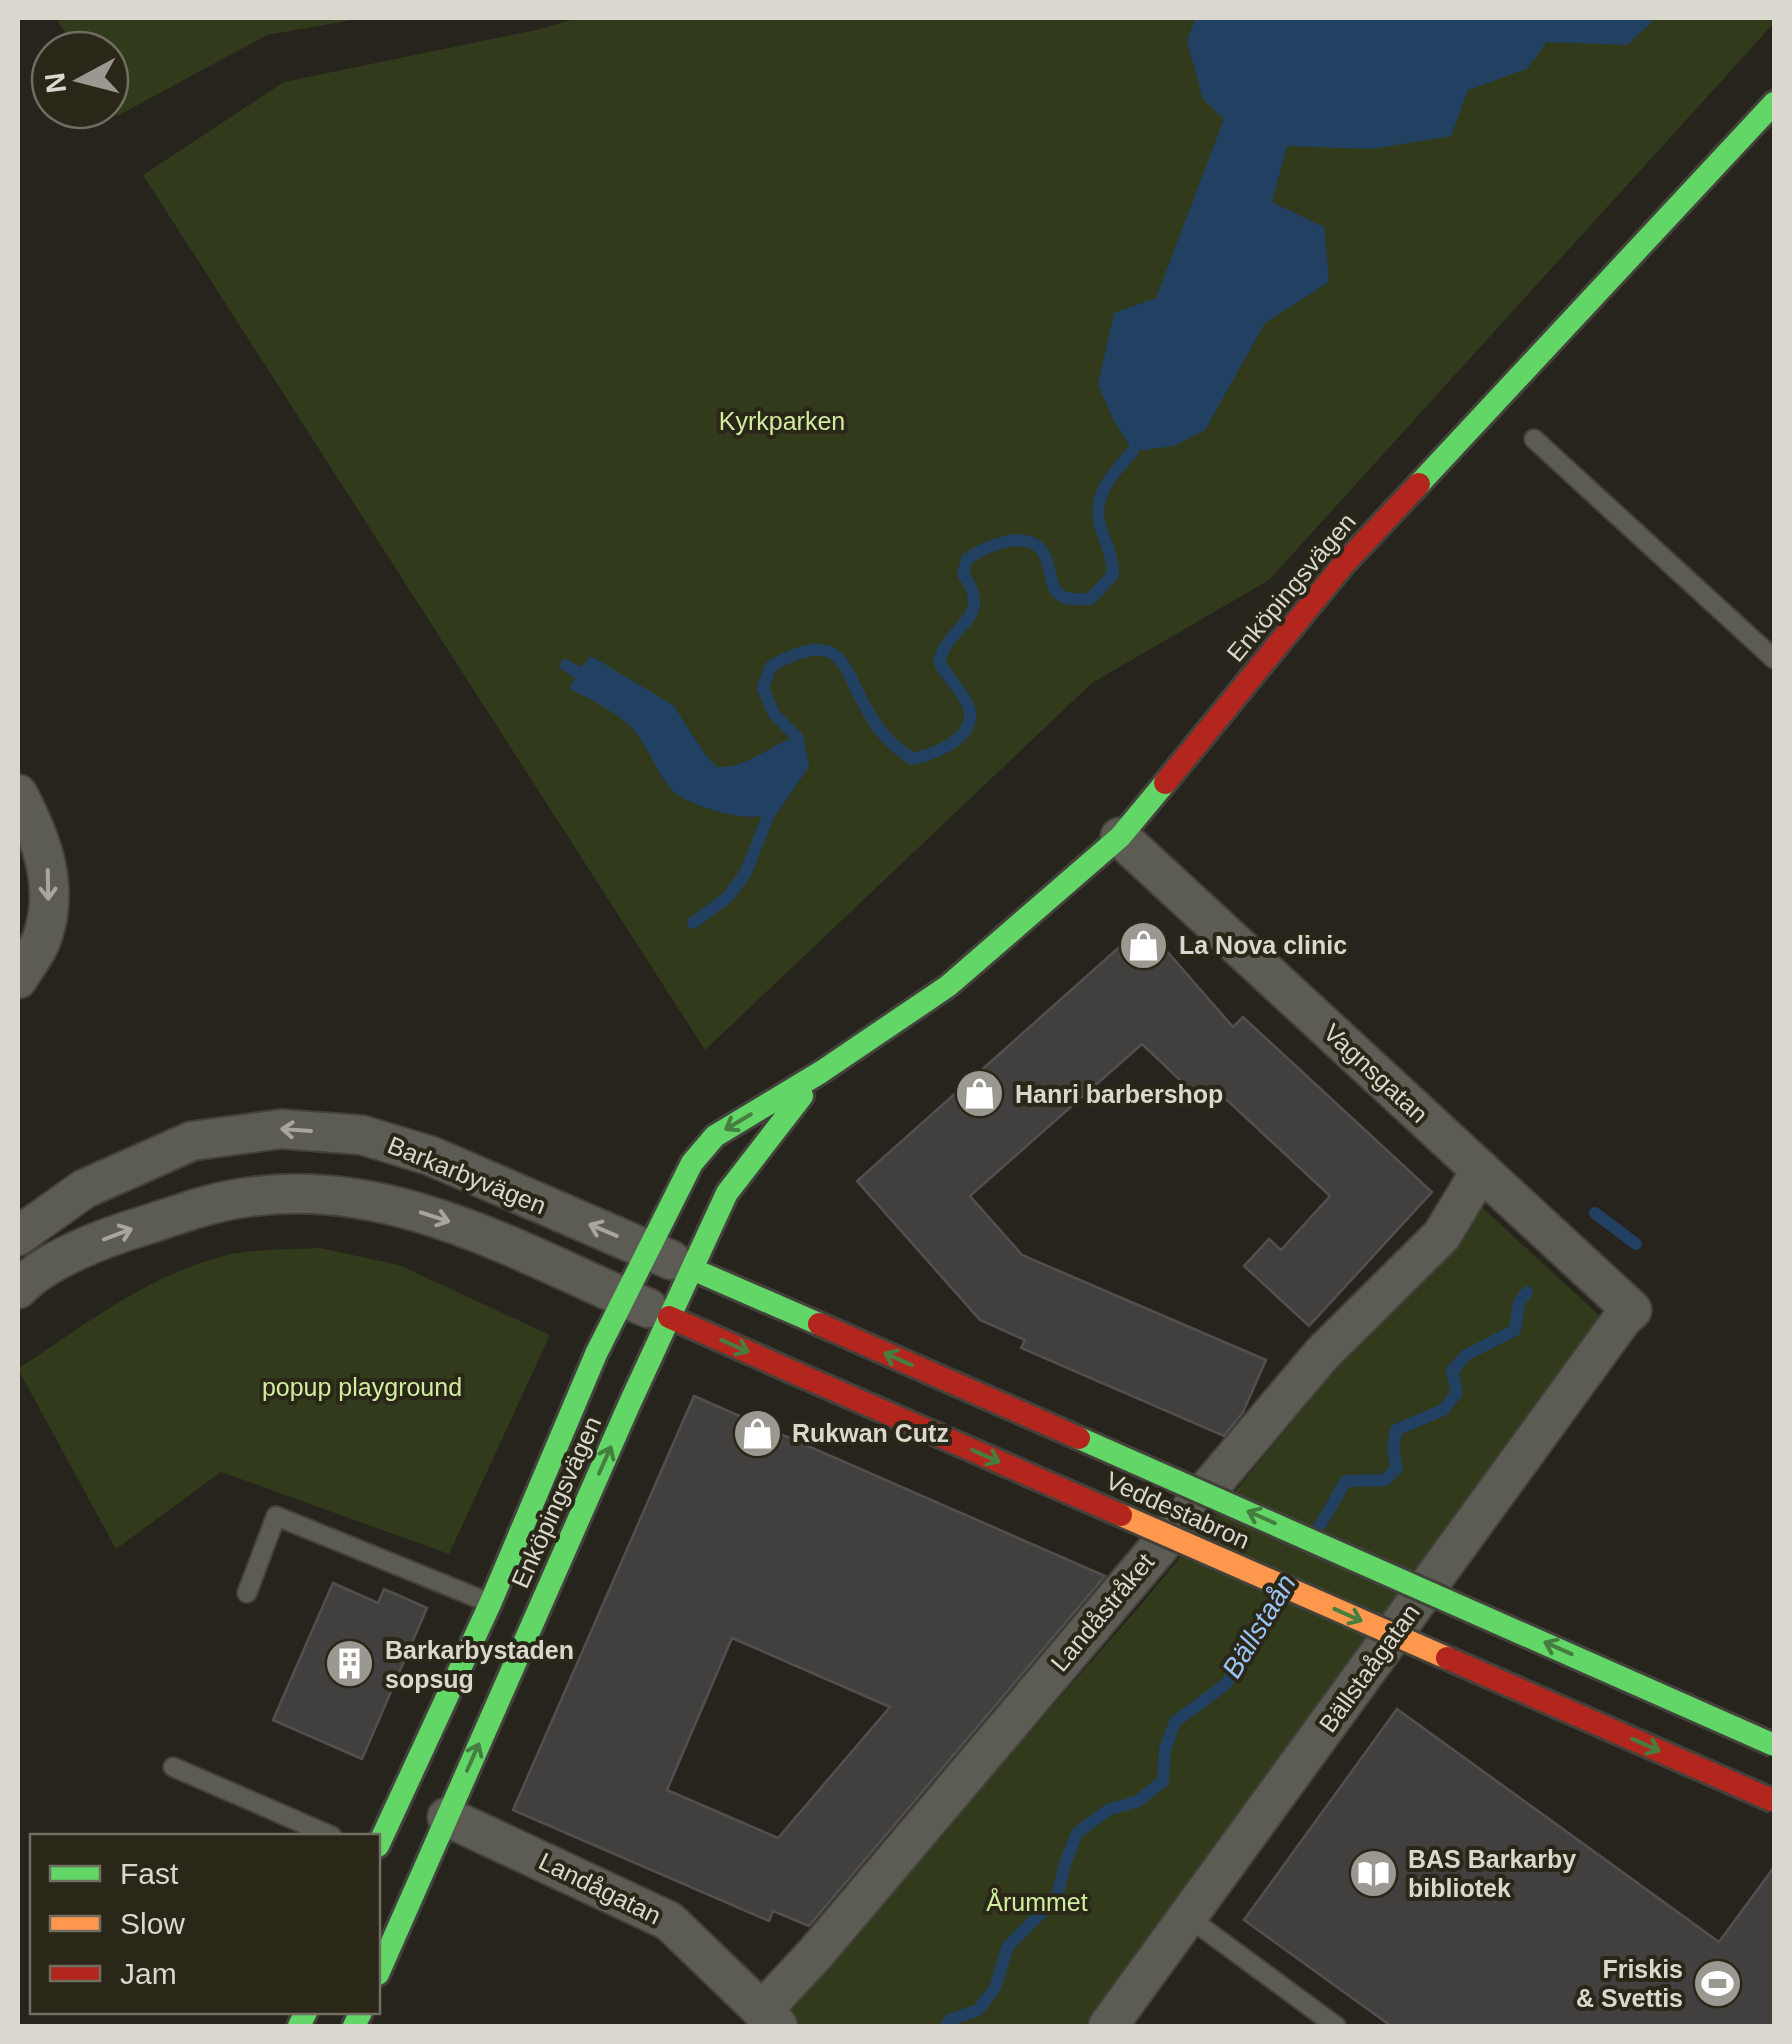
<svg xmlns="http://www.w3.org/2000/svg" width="1792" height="2044" font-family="Arial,sans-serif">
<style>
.green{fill:#313b1c}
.water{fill:#214062}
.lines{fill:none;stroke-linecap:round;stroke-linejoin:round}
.stream{stroke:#214062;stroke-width:12}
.building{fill:#42403f;stroke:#52504f;stroke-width:2.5;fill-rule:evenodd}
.lane-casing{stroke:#43413b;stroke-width:22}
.street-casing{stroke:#43413b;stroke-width:42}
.fast-casing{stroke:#43413b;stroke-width:28}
.jam-casing{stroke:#43413b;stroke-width:28}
.lane{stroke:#5c5b54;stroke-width:18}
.street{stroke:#5c5b54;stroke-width:38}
.fast{stroke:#63d668;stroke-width:22}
.jam{stroke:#b3261e;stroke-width:22}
.fast-bridge-casing{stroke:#43413b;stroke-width:28;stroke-linecap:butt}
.slow-bridge-casing{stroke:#43413b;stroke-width:28;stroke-linecap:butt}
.jam-bridge-casing{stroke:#43413b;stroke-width:28;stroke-linecap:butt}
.fast-bridge{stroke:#63d668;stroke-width:22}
.slow-bridge{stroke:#ff974d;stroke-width:22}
.jam-bridge{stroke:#b3261e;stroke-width:22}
.oneway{stroke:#a7a59d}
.oneway2{stroke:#467e40}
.labels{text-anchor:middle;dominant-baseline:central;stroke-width:8;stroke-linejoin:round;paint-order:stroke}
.park-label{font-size:25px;fill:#d0ed9e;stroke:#2a2718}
.street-label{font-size:25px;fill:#d9d7ce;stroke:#2a2718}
.poi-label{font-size:25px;font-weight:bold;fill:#d9d7ce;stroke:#2a2718;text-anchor:start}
.water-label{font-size:28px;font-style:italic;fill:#99c4f7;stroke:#2a2718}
</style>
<rect width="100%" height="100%" fill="#26241c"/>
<!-- green -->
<path class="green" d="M 56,18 L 364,18 L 267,35 L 117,116 L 110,105 L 110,50 L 76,50 Z
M 578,18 L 1774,18 L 1774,23 L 1269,580 L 1092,683 L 705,1050 L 143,175 L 284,82 L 536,30 Z
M 1475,1201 L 1601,1317 L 1092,2026 L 795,2026 L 785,2012 L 1145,1600 Z
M 320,1248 L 399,1265 L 550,1335 L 449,1554 L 221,1472 L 116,1549 L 18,1369 C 80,1328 140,1281 213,1259 C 247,1248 284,1250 320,1248 Z"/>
<!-- water -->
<path class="water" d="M 1195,18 L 1656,18 L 1627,45 L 1547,42 L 1527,69 L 1468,90 L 1451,136 L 1371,149 L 1287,146 L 1272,202 L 1324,227 L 1329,282 L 1265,323 L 1205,430 L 1174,446 L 1133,451 L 1113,419 L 1098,385 L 1114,313 L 1156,298 L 1224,119 L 1203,99 L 1187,41 Z
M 591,656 L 673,705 L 705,754 L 717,767 C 751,768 767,745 797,737 L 803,765 C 795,780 782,807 767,814 C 747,824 686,805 672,790 C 655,771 648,744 629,725 C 616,713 586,696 569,689 L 575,678 L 558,667 L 564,658 L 581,667 Z"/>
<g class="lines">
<!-- stream -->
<path class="stream" d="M 693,923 L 728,897 L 746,872 L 769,814 L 803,765 L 797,737 L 774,714 L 763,688 L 771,666 C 847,625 840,668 873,720 C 883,737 896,748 912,759 C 935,754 983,736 967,703 C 960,689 947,676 939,662 C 950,622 995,619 963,574 L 967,559 C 986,546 1031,526 1045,556 C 1051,568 1049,585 1059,594 C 1067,601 1081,599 1090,599 L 1113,575 C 1113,557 1107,546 1101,529 C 1090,497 1113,473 1133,451
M 1595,1213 L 1636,1244
M 1318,1529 L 1346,1481 L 1385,1480 L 1397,1468 L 1393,1449 L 1396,1430 L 1443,1410 L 1457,1393 L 1452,1371 L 1466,1355 L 1515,1330 L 1519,1303 L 1527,1292
M 946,2026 L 950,2020 L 978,2010 L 995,1988 L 1008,1946 L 1057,1897 L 1065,1864 L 1077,1833 L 1108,1810 L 1138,1801 L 1163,1781 L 1165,1749 L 1175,1722 L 1226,1684 L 1277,1598"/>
</g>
<!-- building -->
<path class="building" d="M 1144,925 L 1233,1027 L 1243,1017 L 1432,1192 L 1309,1326 L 1244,1266 L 1269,1239 L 1281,1250 L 1330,1196 L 1212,1086 L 1200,1099 L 1142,1044 L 970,1196 L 1022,1255 L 1266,1360 L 1243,1412 L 1224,1436 L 1021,1348 L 1025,1340 L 980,1320 L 857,1181 Z
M 694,1396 L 1105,1576 L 809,1926 L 773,1911 L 769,1921 L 513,1810 ZM 732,1638 L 890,1707 L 778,1838 L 667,1790 Z
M 333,1583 L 378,1603 L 384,1589 L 427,1608 L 362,1759 L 273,1720 Z
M 1397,1709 L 1719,1942 L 1774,1867 L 1774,2026 L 1391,2026 L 1244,1920 Z"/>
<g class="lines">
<defs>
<path id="lane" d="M 1534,439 L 1774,659
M 247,1593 L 276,1516 L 485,1601
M 173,1767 L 332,1836
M 1188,1917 L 1336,2026"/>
<path id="street" d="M 18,794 C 42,840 60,887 42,938 C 37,953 25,966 18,979
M 18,1236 L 84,1189 L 192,1141 L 281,1129 L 362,1135 L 431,1156 L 671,1260
M 18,1289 C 46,1259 106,1237 146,1225 C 180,1214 214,1201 249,1197 C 394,1177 520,1253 648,1308
M 447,1817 L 669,1921 L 778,2026
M 762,2011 L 816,1953 L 1322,1354 L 1442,1235 L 1481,1170
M 1108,2026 L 1623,1318 L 1632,1310 L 1120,837"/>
<path id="fast" d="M 1419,484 L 1774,103
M 692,1269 L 819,1324
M 378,1846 L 490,1604 L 596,1354 L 692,1163 L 715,1136 L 821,1072 L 948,986 L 1120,837 L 1165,783
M 378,1974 L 629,1405 L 727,1193 L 802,1096
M 299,2026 L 306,2012
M 354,2026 L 361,2012"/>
<path id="jam" d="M 1165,783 L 1343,565 L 1419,484
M 669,1317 L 800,1375"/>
</defs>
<!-- lane casing -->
<use href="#lane" class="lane-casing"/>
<!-- street casing -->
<use href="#street" class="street-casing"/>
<!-- fast casing -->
<use href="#fast" class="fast-casing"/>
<!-- jam casing -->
<use href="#jam" class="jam-casing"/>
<!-- lane -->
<use href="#lane" class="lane"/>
<!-- street -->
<use href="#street" class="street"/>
<!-- fast -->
<use href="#fast" class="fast"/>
<!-- jam -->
<use href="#jam" class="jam"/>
<defs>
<path id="fast-bridge" d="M 1079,1438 L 1774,1745"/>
<path id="slow-bridge" d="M 1121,1515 L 1447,1658"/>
<path id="jam-bridge" d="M 819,1324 L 1079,1438
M 800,1375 L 1121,1515
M 1447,1658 L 1774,1801"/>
</defs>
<!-- fast-bridge casing -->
<use href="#fast-bridge" class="fast-bridge-casing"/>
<!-- slow-bridge casing -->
<use href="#slow-bridge" class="slow-bridge-casing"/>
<!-- jam-bridge casing -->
<use href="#jam-bridge" class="jam-bridge-casing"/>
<!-- fast-bridge -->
<use href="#fast-bridge" class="fast-bridge"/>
<!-- slow-bridge -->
<use href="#slow-bridge" class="slow-bridge"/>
<!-- jam-bridge -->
<use href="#jam-bridge" class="jam-bridge"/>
</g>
<!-- one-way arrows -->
<defs><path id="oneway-shaft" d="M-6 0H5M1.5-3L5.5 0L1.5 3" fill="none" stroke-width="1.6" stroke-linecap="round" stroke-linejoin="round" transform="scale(2.5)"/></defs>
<g class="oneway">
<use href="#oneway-shaft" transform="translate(48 885) rotate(89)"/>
<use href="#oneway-shaft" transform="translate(296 1130) rotate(-176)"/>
<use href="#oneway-shaft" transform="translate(435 1217) rotate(18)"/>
<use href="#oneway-shaft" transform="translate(603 1230) rotate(-157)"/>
<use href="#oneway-shaft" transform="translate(118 1234) rotate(-21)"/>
</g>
<g class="oneway2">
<use href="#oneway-shaft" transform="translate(738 1122) rotate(149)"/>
<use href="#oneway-shaft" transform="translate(735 1346) rotate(24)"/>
<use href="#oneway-shaft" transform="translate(898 1359) rotate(-156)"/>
<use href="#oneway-shaft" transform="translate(986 1456) rotate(24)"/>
<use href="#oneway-shaft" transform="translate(605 1460) rotate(-66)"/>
<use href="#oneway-shaft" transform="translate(1261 1517) rotate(-156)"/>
<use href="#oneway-shaft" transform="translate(1348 1615) rotate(24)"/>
<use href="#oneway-shaft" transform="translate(1558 1648) rotate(-156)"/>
<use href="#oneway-shaft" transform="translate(1646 1745) rotate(24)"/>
<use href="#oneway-shaft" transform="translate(473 1757) rotate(-66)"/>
</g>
<!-- icons -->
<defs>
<symbol id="shop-disc" viewBox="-11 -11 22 22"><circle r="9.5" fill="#9a9890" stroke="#2a2718"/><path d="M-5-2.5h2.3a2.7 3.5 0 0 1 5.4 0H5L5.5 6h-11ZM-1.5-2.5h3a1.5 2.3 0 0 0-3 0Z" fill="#fff"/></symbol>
<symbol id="building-disc" viewBox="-11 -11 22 22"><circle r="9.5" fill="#9a9890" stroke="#2a2718"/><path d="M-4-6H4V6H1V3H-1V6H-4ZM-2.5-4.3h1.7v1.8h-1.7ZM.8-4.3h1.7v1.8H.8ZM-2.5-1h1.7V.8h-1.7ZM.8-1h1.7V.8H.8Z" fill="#fff"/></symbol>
<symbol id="library-disc" viewBox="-11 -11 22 22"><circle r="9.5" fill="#9a9890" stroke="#2a2718"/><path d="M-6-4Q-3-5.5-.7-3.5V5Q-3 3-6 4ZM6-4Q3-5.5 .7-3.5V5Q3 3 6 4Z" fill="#fff"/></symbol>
<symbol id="stadium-disc" viewBox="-11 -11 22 22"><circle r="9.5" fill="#9a9890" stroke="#2a2718"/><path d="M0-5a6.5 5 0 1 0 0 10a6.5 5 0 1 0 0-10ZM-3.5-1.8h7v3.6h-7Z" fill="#fff"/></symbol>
</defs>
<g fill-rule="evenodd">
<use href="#shop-disc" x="1116" y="918" width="55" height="55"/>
<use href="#shop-disc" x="952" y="1066" width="55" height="55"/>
<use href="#shop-disc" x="730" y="1406" width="55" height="55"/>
<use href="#building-disc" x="322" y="1636" width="55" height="55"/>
<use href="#library-disc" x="1346" y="1846" width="55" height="55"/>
<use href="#stadium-disc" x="1690" y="1956" width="55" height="55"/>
</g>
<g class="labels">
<!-- park labels -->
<g class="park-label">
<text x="782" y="421">Kyrkparken</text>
<text x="362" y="1387">popup playground</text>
<text x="1037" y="1902">Årummet</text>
</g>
<!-- street labels -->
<g class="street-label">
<text transform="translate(1291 587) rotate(-50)">Enköpingsvägen</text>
<text transform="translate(1376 1073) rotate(43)">Vagnsgatan</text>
<text transform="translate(467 1175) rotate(22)">Barkarbyvägen</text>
<text transform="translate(556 1502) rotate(-66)">Enköpingsvägen</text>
<text transform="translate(1178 1510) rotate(24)">Veddestabron</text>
<text transform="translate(1102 1612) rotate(-50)">Landåstråket</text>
<text transform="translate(1369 1668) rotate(-54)">Bällstaågatan</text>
<text transform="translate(600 1888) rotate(26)">Landågatan</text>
</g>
<!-- poi labels -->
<g class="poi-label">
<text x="1179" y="945">La Nova clinic</text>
<text x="1015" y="1094">Hanri barbershop</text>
<text x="792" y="1433">Rukwan Cutz</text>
<text x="385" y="1650">Barkarbystaden<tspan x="385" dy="29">sopsug</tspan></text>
<text x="1408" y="1859">BAS Barkarby<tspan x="1408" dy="29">bibliotek</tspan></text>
<text x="1683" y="1969" text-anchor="end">Friskis<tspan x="1683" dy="29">&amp; Svettis</tspan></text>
</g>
<!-- water labels -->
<g class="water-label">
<text transform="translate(1259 1626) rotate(-59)">Bällstaån</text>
</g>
</g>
<!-- border -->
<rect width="1792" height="2044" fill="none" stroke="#d9d7ce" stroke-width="40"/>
<!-- legend -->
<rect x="30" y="1834" width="350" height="180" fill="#2a2718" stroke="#706d61" stroke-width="2.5"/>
<rect x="50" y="1866" width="50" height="15" fill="#63d668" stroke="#706d61" stroke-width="2.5"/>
<text x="120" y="1884" font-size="30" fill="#d9d7ce">Fast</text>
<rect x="50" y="1916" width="50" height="15" fill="#ff974d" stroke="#706d61" stroke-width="2.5"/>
<text x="120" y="1934" font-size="30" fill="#d9d7ce">Slow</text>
<rect x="50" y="1966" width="50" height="15" fill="#b3261e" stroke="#706d61" stroke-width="2.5"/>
<text x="120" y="1984" font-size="30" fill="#d9d7ce">Jam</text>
<!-- north arrow -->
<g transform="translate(80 80) rotate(263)"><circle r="48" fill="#2a2718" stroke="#706d61" stroke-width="2.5"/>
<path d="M0-8L18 38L0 25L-18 38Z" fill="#9a9890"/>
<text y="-15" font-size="28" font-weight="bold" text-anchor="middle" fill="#d9d7ce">N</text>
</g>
</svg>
